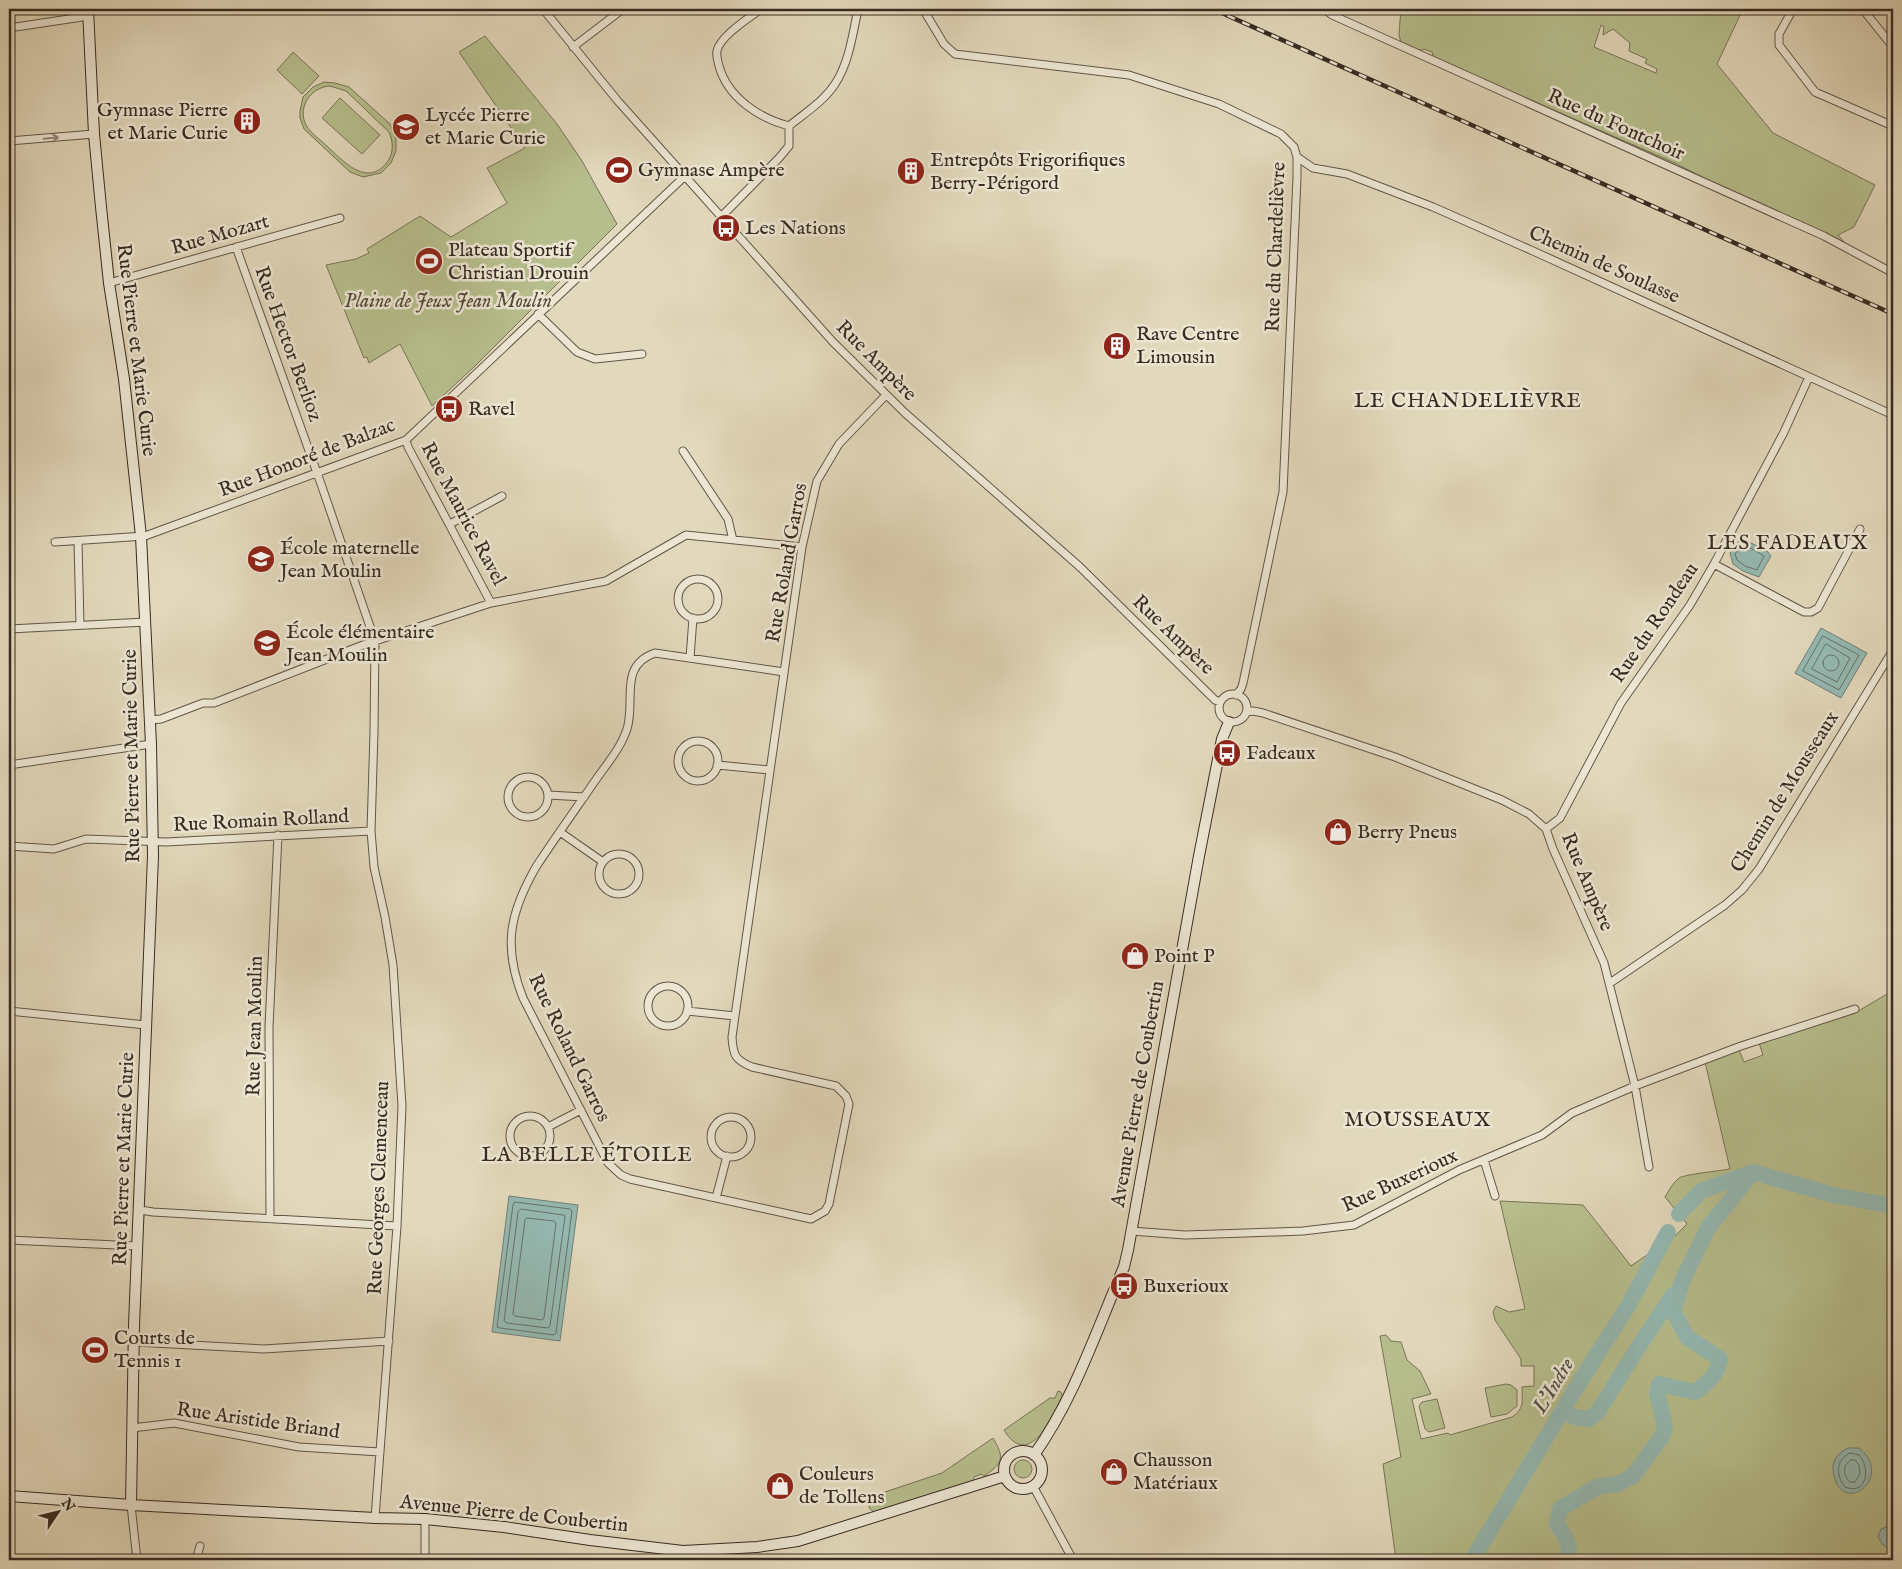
<svg xmlns="http://www.w3.org/2000/svg" width="1902" height="1569" font-family="'IM FELL English',serif">
<style>
.green{fill:#b7be8d;stroke:#787458;fill-rule:evenodd}
.water{fill:#95b9b2;stroke:#708079}
.lines{fill:none;stroke-linecap:round;stroke-linejoin:round}
.shore{stroke:#66726a;stroke-width:1}
.river{stroke:#95b9b2;stroke-width:16}
.street-casing{stroke:#625649;stroke-width:9}
.secondary-casing{stroke:#382b23;stroke-width:12}
.street{stroke:#ece6d3;stroke-width:7}
.secondary{stroke:#ece6d3;stroke-width:10}
.rail-casing{stroke:#382b23;stroke-width:4.5}
.rail{stroke:#ece6d3;stroke-width:2.5;stroke-dasharray:8;stroke-linecap:butt}
.oneway{stroke:#92887b}
.labels{text-anchor:middle;dominant-baseline:central;stroke-width:5;stroke-linejoin:round;paint-order:stroke}
.poi-label{font-size:20px;fill:#382b23;stroke:#ece6d3;text-anchor:start}
.street-label{font-size:20px;fill:#382b23;stroke:#ece6d3}
.park-label{font-size:20px;font-style:italic;fill:#514838;stroke:#ece6d3}
.neighbourhood-label{font-size:21px;letter-spacing:1px;fill:#382b23;stroke:#ece6d3}
.water-label{font-size:21px;font-style:italic;fill:#4f4e47;stroke:#ece6d3}
</style>
<rect width="100%" height="100%" fill="#e2d8bb"/>
<filter id="stains"><feTurbulence type="fractalNoise" baseFrequency=".004" numOctaves="4"/><feColorMatrix values="0 0 0 0 .2 0 0 0 0 .09 0 0 0 0 .02 0 0 0 .5 -.17"/></filter>
<radialGradient id="worn" r=".72"><stop offset=".6" stop-color="#630" stop-opacity="0"/><stop offset="1" stop-color="#630" stop-opacity=".3"/></radialGradient>
<!-- green -->
<path class="green" d="M 1401,9 L 1743,9 L 1717,64 L 1773,133 L 1875,185 L 1854,227 L 1838,235 L 1844,242 L 1717,185 L 1677,164 L 1434,58 L 1432,52 L 1424,49 L 1419,51 L 1401,43 L 1399,34 ZM 1601,25 L 1604,27 L 1603,35 L 1613,29 L 1630,43 L 1629,51 L 1647,59 L 1645,63 L 1657,69 L 1656,73 L 1594,47 Z
M 485,36 L 557,124 L 582,161 L 617,224 L 475,366 L 432,406 L 400,344 L 369,363 L 367,357 L 364,358 L 326,265 L 356,259 L 369,253 L 367,249 L 420,216 L 451,237 L 507,203 L 487,168 L 525,148 L 459,52 Z
M 293,52 L 319,76 L 302,94 L 277,70 Z
M 324,82 L 335,83 L 349,87 L 390,124 L 396,137 L 396,151 L 391,163 L 381,173 L 363,177 L 350,172 L 304,129 L 300,118 L 300,111 L 303,97 L 313,87 ZM 330,86 L 346,91 L 389,132 C 393,141 394,152 388,161 C 368,189 343,161 328,147 C 321,140 311,134 306,125 C 297,107 311,87 330,86 Z
M 340,98 L 380,135 L 362,154 L 322,118 Z
M 1893,980 L 1893,1560 L 1396,1560 L 1383,1464 L 1401,1457 L 1380,1336 L 1386,1335 L 1391,1341 L 1401,1342 L 1407,1360 L 1420,1371 L 1431,1394 L 1412,1399 L 1421,1439 L 1448,1433 L 1450,1435 L 1512,1417 C 1525,1408 1522,1401 1522,1387 L 1534,1386 L 1534,1366 L 1521,1366 L 1521,1359 L 1495,1320 L 1493,1312 L 1496,1306 L 1509,1312 L 1525,1309 L 1500,1201 L 1583,1205 L 1631,1266 L 1677,1234 L 1687,1224 L 1665,1197 C 1669,1190 1673,1183 1679,1178 C 1686,1174 1719,1171 1730,1169 L 1705,1062 L 1739,1050 L 1744,1062 L 1763,1055 L 1759,1043 L 1855,1013 L 1887,994 Z
M 1506,1384 L 1511,1385 L 1517,1390 L 1517,1406 L 1507,1414 L 1491,1417 L 1485,1388 Z
M 1058,1391 L 1061,1392 L 1063,1398 C 1052,1419 1028,1470 1004,1430 L 1050,1398 L 1055,1398 Z
M 1437,1399 L 1445,1428 L 1429,1432 L 1425,1429 L 1419,1406 L 1422,1402 Z
M 993,1438 C 1005,1458 1003,1463 984,1476 L 981,1474 L 974,1477 L 973,1481 L 875,1513 L 869,1508 L 870,1497 L 942,1473 Z
M1014 1469a9 9 0 1 1 18 0a9 9 0 1 1-18 0Z"/>
<!-- water -->
<path class="water" d="M 1741,538 L 1767,551 L 1771,556 L 1759,577 L 1743,571 L 1733,564 L 1730,553 Z
M 1821,628 L 1867,653 L 1841,698 L 1795,673 Z
M 509,1196 L 578,1205 L 560,1341 L 492,1332 Z
M 1848,1448 L 1859,1448 C 1897,1478 1838,1521 1833,1469 C 1832,1459 1840,1452 1848,1448 Z
M 1889,1526 L 1893,1526 L 1893,1551 L 1883,1545 L 1878,1537 L 1881,1529 Z"/>
<g class="lines">
<!-- shore -->
<path class="shore" d="M 1744,544 L 1764,556 L 1757,570 L 1745,566 L 1737,560 L 1735,554 L 1741,546 Z
M 1823,636 L 1859,655 L 1839,690 L 1803,671 Z
M 1826,644 L 1850,658 L 1837,682 L 1812,669 Z
M1823 663a8 8 0 1 1 16 0a8 8 0 1 1-16 0Z
M 515,1202 L 570,1209 L 572,1211 L 556,1333 L 554,1335 L 500,1328 L 497,1327 L 513,1205 Z
M 521,1209 L 563,1215 L 565,1216 L 550,1326 L 548,1328 L 507,1323 L 504,1321 L 518,1212 Z
M 527,1218 L 554,1221 L 556,1223 L 544,1318 L 542,1320 L 515,1316 L 513,1314 L 525,1220 Z
M 1850,1453 L 1859,1455 C 1871,1468 1867,1496 1845,1487 C 1836,1476 1835,1460 1850,1453 Z
M 1851,1460 L 1855,1460 L 1859,1465 L 1860,1474 L 1855,1482 L 1850,1482 C 1843,1476 1842,1465 1851,1460 Z"/>
<!-- river -->
<path class="river" d="M 1679,1214 L 1701,1191 L 1753,1172 L 1834,1195 L 1893,1206
M 1562,1412 L 1575,1417 L 1589,1419 L 1597,1413 L 1637,1349 L 1673,1295
M 1472,1560 L 1581,1380 L 1628,1306 L 1668,1232
M 1568,1560 C 1572,1547 1565,1535 1557,1524 L 1560,1509 L 1597,1487 L 1618,1484 L 1633,1476 L 1663,1435 L 1665,1426 L 1657,1393 L 1659,1384 L 1695,1392 C 1708,1383 1717,1375 1720,1359 L 1687,1337 L 1673,1311 L 1683,1279 L 1708,1228 L 1753,1172"/>
<defs>
<path id="street" d="M 543,9 L 617,100 L 833,342 L 905,413 L 1080,567 L 1215,700 L 1220,702
M 761,9 C 749,18 720,36 717,51 C 716,56 718,61 719,66 C 728,98 759,118 789,126 C 805,113 824,101 835,84 C 849,63 853,33 858,9
M 923,9 L 944,44 L 955,54 L 1129,75 L 1219,104 L 1281,134 L 1294,147 L 1297,157 L 1297,178 L 1283,492 L 1243,683 L 1241,689 L 1236,695
M 1324,9 L 1332,15 L 1824,236 L 1893,273
M 1793,9 L 1779,34 L 1779,45 L 1815,92 L 1893,126
M 1864,9 L 1865,12 L 1893,47
M 9,28 L 89,16
M 573,47 L 623,9
M 9,141 L 94,134
M 1297,157 L 1313,168 L 1347,174 L 1433,207 L 1533,251 L 1893,415
M 721,217 L 779,158 L 789,146 L 789,126
M 236,247 L 321,484 L 375,641 L 374,732 L 371,831 L 374,867 L 385,917 L 393,965 L 402,1106 L 397,1226 L 375,1518
M 109,283 L 340,218
M 538,314 L 577,352 L 595,359 L 642,354
M 406,440 L 408,447 L 491,603
M 683,451 L 728,519 L 733,540
M 450,524 L 502,496
M 78,541 L 80,625
M 55,542 L 145,536 L 406,440 L 685,176
M 1714,564 L 1804,612 L 1811,612 L 1818,608 L 1860,529
M678 599a20 20 0 1 1 40 0a20 20 0 1 1-40 0Z
M 9,629 L 146,622
M 690,658 L 693,618
M 784,672 L 655,653 C 618,666 636,700 627,729 C 621,748 606,765 595,781 C 575,810 555,838 536,867 C 509,914 503,947 523,998 L 608,1163 L 621,1175 L 630,1179 L 811,1219 L 825,1211 L 829,1204 L 849,1104 L 846,1096 L 836,1086 L 752,1067 C 735,1060 733,1055 732,1037 L 802,547 L 817,481 L 839,444 L 886,395
M1219 708a14 14 0 1 1 28 0a14 14 0 1 1-28 0Z
M 1247,712 L 1253,711 L 1263,713 L 1395,757 L 1502,800 L 1529,814 L 1546,829 L 1553,849 L 1604,963 L 1635,1086 L 1649,1167
M 151,720 L 161,719 L 203,703 L 214,703 L 363,645 L 491,603 L 606,581 L 686,535 L 802,547
M678 761a20 20 0 1 1 40 0a20 20 0 1 1-40 0Z
M 9,765 L 151,744
M 717,765 L 770,770
M508 797a20 20 0 1 1 40 0a20 20 0 1 1-40 0Z
M 548,795 L 584,797
M 1546,829 L 1560,818 L 1621,703 L 1690,605 L 1714,564 L 1784,432 L 1809,377
M 560,832 L 603,862
M 9,846 L 54,849 L 86,839 L 166,842 L 371,831
M599 874a20 20 0 1 1 40 0a20 20 0 1 1-40 0Z
M 1610,983 L 1725,905 L 1742,890 L 1759,869 L 1893,650
M648 1006a20 20 0 1 1 40 0a20 20 0 1 1-40 0Z
M 9,1011 L 146,1025
M 687,1011 L 735,1016
M510 1136a20 20 0 1 1 40 0a20 20 0 1 1-40 0Z
M711 1137a20 20 0 1 1 40 0a20 20 0 1 1-40 0Z
M 548,1127 L 581,1110
M 1484,1160 L 1495,1196
M 716,1198 L 727,1156
M 140,1210 L 153,1212 L 397,1226
M 270,1218 L 269,1027 L 278,835
M 1131,1231 L 1185,1235 L 1246,1233 L 1303,1231 L 1354,1225 L 1459,1170 L 1542,1135 L 1572,1113 L 1635,1086 L 1741,1046 L 1855,1009
M 9,1240 L 138,1246
M 135,1342 L 264,1349 L 389,1341
M 132,1428 L 174,1423 L 299,1447 L 380,1452
M 1033,1486 L 1073,1560
M 131,1505 L 137,1560
M 9,1553 L 10,1557 L 16,1560
M 196,1560 L 200,1546
M 425,1560 L 425,1519"/>
<path id="secondary" d="M 88,9 L 94,134 L 101,207 L 109,283 L 124,379 L 141,536 L 151,744 L 153,856 L 134,1325 L 131,1505
M1004 1470a19 19 0 1 1 38 0a19 19 0 1 1-38 0Z
M 1034,1455 C 1075,1397 1096,1331 1124,1267 L 1128,1250 L 1199,856 L 1222,739 L 1229,722
M 9,1496 L 131,1505 L 375,1518 L 425,1519 L 504,1527 L 590,1540 L 683,1551 L 757,1547 L 798,1541 L 1005,1476"/>
</defs>
<!-- street casing -->
<use href="#street" class="street-casing"/>
<!-- secondary casing -->
<use href="#secondary" class="secondary-casing"/>
<!-- street -->
<use href="#street" class="street"/>
<!-- secondary -->
<use href="#secondary" class="secondary"/>
<defs>
<path id="rail" d="M 1213,9 L 1893,314"/>
</defs>
<!-- rail casing -->
<use href="#rail" class="rail-casing"/>
<!-- rail -->
<use href="#rail" class="rail"/>
</g>
<!-- one-way arrows -->
<defs><path id="oneway-shaft" d="M-6 0H5M1.5-3L5.5 0L1.5 3" fill="none" stroke-width="1.6" stroke-linecap="round" stroke-linejoin="round" transform="scale(1.25)"/></defs>
<use class="oneway" href="#oneway-shaft" transform="translate(51 138) rotate(-5)"/>
<!-- icons -->
<defs>
<symbol id="building-disc" viewBox="-11 -11 22 22"><circle r="9.5" fill="#8f2418" stroke="#ece6d3"/><path d="M-4-6H4V6H1V3H-1V6H-4ZM-2.5-4.3h1.7v1.8h-1.7ZM.8-4.3h1.7v1.8H.8ZM-2.5-1h1.7V.8h-1.7ZM.8-1h1.7V.8H.8Z" fill="#fff"/></symbol>
<symbol id="school-disc" viewBox="-11 -11 22 22"><circle r="9.5" fill="#8f2418" stroke="#ece6d3"/><path d="M0-5L7-2L0 1L-7-2ZM-4 1L0 2.5L4 1V4Q0 6-4 4Z" fill="#fff"/></symbol>
<symbol id="stadium-disc" viewBox="-11 -11 22 22"><circle r="9.5" fill="#8f2418" stroke="#ece6d3"/><path d="M0-5a6.5 5 0 1 0 0 10a6.5 5 0 1 0 0-10ZM-3.5-1.8h7v3.6h-7Z" fill="#fff"/></symbol>
<symbol id="bus-disc" viewBox="-11 -11 22 22"><circle r="9.5" fill="#8f2418" stroke="#ece6d3"/><path d="M-5-6H5V4H4V6H2V4H-2V6H-4V4H-5ZM-3.5-4V0h7V-4ZM-3.5 1.2v1.5H-2V1.2ZM2 1.2v1.5H3.5V1.2Z" fill="#fff"/></symbol>
<symbol id="shop-disc" viewBox="-11 -11 22 22"><circle r="9.5" fill="#8f2418" stroke="#ece6d3"/><path d="M-5-2.5h2.3a2.7 3.5 0 0 1 5.4 0H5L5.5 6h-11ZM-1.5-2.5h3a1.5 2.3 0 0 0-3 0Z" fill="#fff"/></symbol>
</defs>
<g fill-rule="evenodd">
<use href="#building-disc" x="231" y="105" width="32" height="32"/>
<use href="#school-disc" x="390" y="111" width="32" height="32"/>
<use href="#stadium-disc" x="603" y="154" width="32" height="32"/>
<use href="#building-disc" x="895" y="155" width="32" height="32"/>
<use href="#bus-disc" x="710" y="212" width="32" height="32"/>
<use href="#stadium-disc" x="413" y="245" width="32" height="32"/>
<use href="#building-disc" x="1101" y="330" width="32" height="32"/>
<use href="#bus-disc" x="433" y="393" width="32" height="32"/>
<use href="#school-disc" x="245" y="543" width="32" height="32"/>
<use href="#school-disc" x="251" y="627" width="32" height="32"/>
<use href="#bus-disc" x="1211" y="737" width="32" height="32"/>
<use href="#shop-disc" x="1322" y="816" width="32" height="32"/>
<use href="#shop-disc" x="1119" y="940" width="32" height="32"/>
<use href="#bus-disc" x="1108" y="1270" width="32" height="32"/>
<use href="#stadium-disc" x="79" y="1334" width="32" height="32"/>
<use href="#shop-disc" x="1098" y="1456" width="32" height="32"/>
<use href="#shop-disc" x="764" y="1470" width="32" height="32"/>
</g>
<g class="labels">
<!-- poi labels -->
<g class="poi-label">
<text x="228" y="110" text-anchor="end">Gymnase Pierre<tspan x="228" dy="23">et Marie Curie</tspan></text>
<text x="425" y="115">Lycée Pierre<tspan x="425" dy="23">et Marie Curie</tspan></text>
<text x="930" y="160">Entrepôts Frigorifiques<tspan x="930" dy="23">Berry-Périgord</tspan></text>
<text x="638" y="170">Gymnase Ampère</text>
<text x="745" y="228">Les Nations</text>
<text x="448" y="250">Plateau Sportif<tspan x="448" dy="23">Christian Drouin</tspan></text>
<text x="1136" y="334">Rave Centre<tspan x="1136" dy="23">Limousin</tspan></text>
<text x="468" y="409">Ravel</text>
<text x="280" y="548">École maternelle<tspan x="280" dy="23">Jean Moulin</tspan></text>
<text x="286" y="632">École élémentaire<tspan x="286" dy="23">Jean Moulin</tspan></text>
<text x="1246" y="753">Fadeaux</text>
<text x="1357" y="832">Berry Pneus</text>
<text x="1154" y="956">Point P</text>
<text x="1143" y="1286">Buxerioux</text>
<text x="114" y="1338">Courts de<tspan x="114" dy="23">Tennis 1</tspan></text>
<text x="1133" y="1460">Chausson<tspan x="1133" dy="23">Matériaux</tspan></text>
<text x="799" y="1474">Couleurs<tspan x="799" dy="23">de Tollens</tspan></text>
</g>
<!-- street labels -->
<g class="street-label">
<text transform="translate(1616 125) rotate(24)">Rue du Fontchoir</text>
<text transform="translate(220 235) rotate(-16)">Rue Mozart</text>
<text transform="translate(1276 247) rotate(-88)">Rue du Chardelièvre</text>
<text transform="translate(1604 265) rotate(24)">Chemin de Soulasse</text>
<text transform="translate(288 344) rotate(70)">Rue Hector Berlioz</text>
<text transform="translate(136 350) rotate(83)">Rue Pierre et Marie Curie</text>
<text transform="translate(876 361) rotate(45)">Rue Ampère</text>
<text transform="translate(307 458) rotate(-21)">Rue Honoré de Balzac</text>
<text transform="translate(463 514) rotate(62)">Rue Maurice Ravel</text>
<text transform="translate(787 563) rotate(-80)">Rue Roland Garros</text>
<text transform="translate(1655 623) rotate(-56)">Rue du Rondeau</text>
<text transform="translate(1173 635) rotate(44)">Rue Ampère</text>
<text transform="translate(132 756) rotate(-91)">Rue Pierre et Marie Curie</text>
<text transform="translate(1785 792) rotate(-58)">Chemin de Mousseaux</text>
<text transform="translate(261 821) rotate(-3)">Rue Romain Rolland</text>
<text transform="translate(1587 882) rotate(67)">Rue Ampère</text>
<text transform="translate(255 1026) rotate(-89)">Rue Jean Moulin</text>
<text transform="translate(569 1048) rotate(64)">Rue Roland Garros</text>
<text transform="translate(1138 1094) rotate(-80)">Avenue Pierre de Coubertin</text>
<text transform="translate(124 1159) rotate(-88)">Rue Pierre et Marie Curie</text>
<text transform="translate(1400 1181) rotate(-25)">Rue Buxerioux</text>
<text transform="translate(379 1188) rotate(-88)">Rue Georges Clemenceau</text>
<text transform="translate(258 1421) rotate(8)">Rue Aristide Briand</text>
<text transform="translate(514 1514) rotate(6)">Avenue Pierre de Coubertin</text>
</g>
<!-- park labels -->
<g class="park-label">
<text x="448" y="301">Plaine de Jeux Jean Moulin</text>
</g>
<!-- neighbourhood labels -->
<g class="neighbourhood-label">
<text x="1468" y="401">LE CHANDELIÈVRE</text>
<text x="1788" y="543">LES FADEAUX</text>
<text x="1418" y="1120">MOUSSEAUX</text>
<text x="587" y="1155">LA BELLE ÉTOILE</text>
</g>
<!-- water labels -->
<g class="water-label">
<text transform="translate(1554 1386) rotate(-59)">L'Indre</text>
</g>
</g>
<!-- margin -->
<rect width="1902" height="1569" fill="none" stroke="#e2d8bb" stroke-width="30"/>
<rect x="10" y="10" width="1882" height="1549" fill="none" stroke="#382b23" stroke-width="2.5"/>
<rect x="15" y="15" width="1872" height="1539" fill="none" stroke="#382b23"/>
<!-- north arrow -->
<g transform="translate(58 1512) rotate(55)" stroke="#ece6d3" stroke-width="4" paint-order="stroke">
<path d="M0-4L9 19L0 12L-9 19Z" fill="#382b23"/>
<text y="-8" font-size="14" font-weight="bold" text-anchor="middle" fill="#382b23">N</text>
</g>
<rect width="100%" height="100%" filter="url(#stains)"/>
<rect width="100%" height="100%" fill="url(#worn)"/>
</svg>
